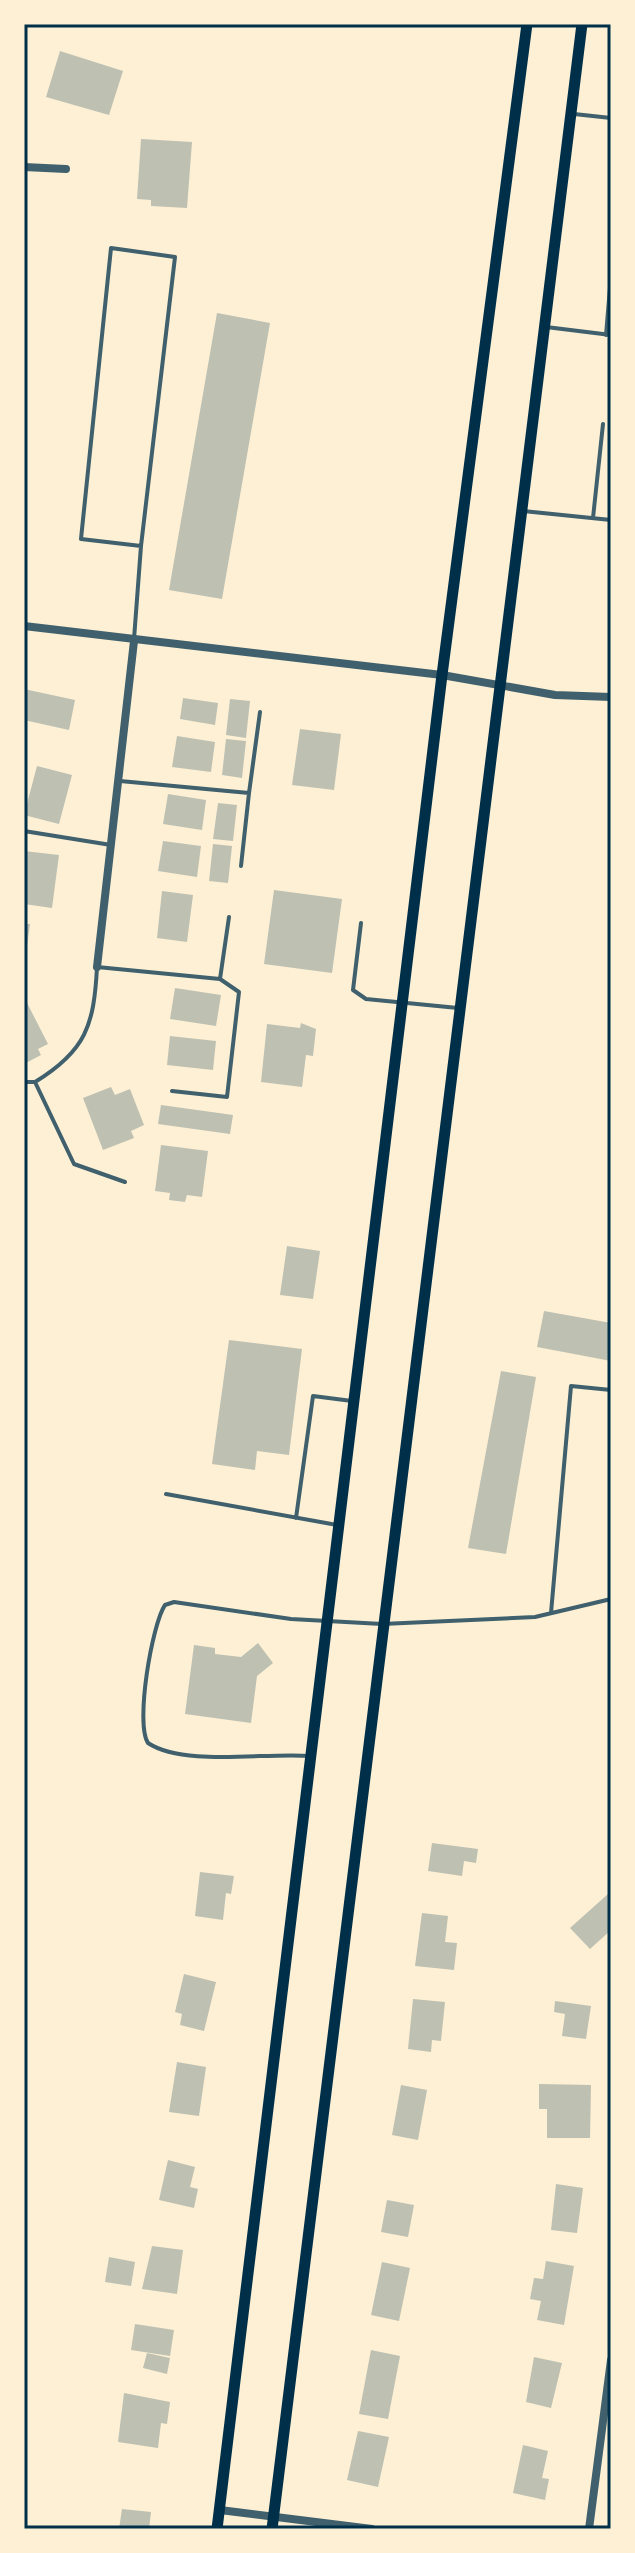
<svg xmlns="http://www.w3.org/2000/svg" width="635" height="2553" font-family="'Archivo Narrow',sans-serif">
<style>
.building{fill:#bec0b2}
.lines{fill:none;stroke-linecap:round;stroke-linejoin:round}
.service{stroke:#3f606c;stroke-width:4}
.minor{stroke:#3f606c;stroke-width:8}
.secondary{stroke:#003049;stroke-width:11}
.neatline{fill:none;stroke:#003049;stroke-width:3}
</style>
<rect width="100%" height="100%" fill="#fdf0d5"/>
<!-- building -->
<path class="building" d="M 60,51 L 123,71 L 109,115 L 46,97 Z
M 141,139 L 192,142 L 187,208 L 151,206 L 151,200 L 137,199 Z
M 217,313 L 270,323 L 222,599 L 169,590 Z
M 24,689 L 75,700 L 69,730 L 24,720 Z
M 183,698 L 218,703 L 215,725 L 180,719 Z
M 230,699 L 250,701 L 246,738 L 226,735 Z
M 300,729 L 341,734 L 334,790 L 292,785 Z
M 177,736 L 215,742 L 211,772 L 172,767 Z
M 226,739 L 246,741 L 242,778 L 222,775 Z
M 37,766 L 72,775 L 59,824 L 24,815 Z
M 168,794 L 206,800 L 202,830 L 163,824 Z
M 218,803 L 237,805 L 233,841 L 213,839 Z
M 163,841 L 201,846 L 197,877 L 158,871 Z
M 213,844 L 232,846 L 228,883 L 209,881 Z
M 24,851 L 59,855 L 52,908 L 24,904 Z
M 274,890 L 342,899 L 332,973 L 264,964 Z
M 162,891 L 193,895 L 187,942 L 157,938 Z
M 24,924 L 30,924 L 26,953 L 24,953 Z
M 175,988 L 221,995 L 216,1026 L 170,1019 Z
M 24,997 L 48,1044 L 38,1049 L 41,1055 L 24,1064 Z
M 301,1023 L 316,1029 L 313,1056 L 306,1055 L 302,1087 L 261,1082 L 267,1024 L 300,1028 Z
M 170,1036 L 216,1041 L 213,1070 L 167,1065 Z
M 111,1087 L 115,1095 L 130,1089 L 144,1125 L 131,1131 L 134,1138 L 103,1150 L 83,1098 Z
M 161,1105 L 233,1115 L 230,1134 L 158,1124 Z
M 161,1145 L 208,1151 L 202,1197 L 187,1195 L 185,1202 L 169,1200 L 170,1193 L 155,1191 Z
M 287,1246 L 320,1251 L 313,1299 L 280,1295 Z
M 544,1311 L 611,1323 L 611,1361 L 537,1347 Z
M 229,1340 L 302,1349 L 289,1455 L 257,1451 L 255,1470 L 212,1464 Z
M 501,1371 L 536,1377 L 506,1554 L 468,1548 Z
M 258,1643 L 273,1663 L 257,1676 L 251,1723 L 185,1714 L 194,1645 L 215,1648 L 215,1654 L 241,1657 Z
M 432,1843 L 478,1849 L 476,1863 L 464,1861 L 462,1876 L 428,1871 Z
M 200,1872 L 234,1876 L 231,1894 L 226,1893 L 223,1920 L 195,1916 Z
M 608,1894 L 611,1897 L 611,1930 L 590,1949 L 570,1928 Z
M 422,1913 L 448,1916 L 445,1942 L 457,1943 L 454,1970 L 415,1966 Z
M 184,1974 L 216,1982 L 204,2031 L 180,2025 L 182,2014 L 175,2012 Z
M 413,1999 L 445,2002 L 441,2041 L 432,2040 L 431,2052 L 408,2049 Z
M 555,2001 L 591,2006 L 586,2039 L 562,2036 L 565,2014 L 554,2012 Z
M 177,2062 L 206,2067 L 199,2116 L 169,2112 Z
M 539,2084 L 591,2085 L 590,2138 L 547,2138 L 547,2109 L 539,2109 Z
M 401,2085 L 427,2090 L 418,2140 L 392,2135 Z
M 168,2160 L 195,2167 L 190,2187 L 198,2189 L 194,2208 L 159,2200 Z
M 556,2184 L 583,2188 L 577,2233 L 551,2230 Z
M 387,2200 L 414,2205 L 408,2237 L 381,2232 Z
M 152,2246 L 183,2250 L 177,2294 L 142,2289 Z
M 109,2257 L 135,2262 L 131,2286 L 105,2282 Z
M 546,2261 L 574,2266 L 564,2325 L 537,2320 L 541,2301 L 530,2299 L 534,2278 L 543,2279 Z
M 382,2262 L 410,2268 L 399,2321 L 371,2315 Z
M 135,2324 L 174,2330 L 170,2356 L 131,2350 Z
M 371,2350 L 400,2356 L 388,2419 L 359,2414 Z
M 147,2353 L 170,2358 L 167,2374 L 143,2368 Z
M 534,2357 L 562,2363 L 551,2408 L 526,2402 Z
M 124,2393 L 170,2402 L 167,2424 L 161,2423 L 158,2448 L 118,2442 Z
M 358,2431 L 389,2437 L 378,2487 L 347,2480 Z
M 523,2445 L 548,2451 L 542,2478 L 549,2479 L 545,2500 L 513,2493 Z
M 122,2509 L 151,2512 L 149,2529 L 119,2529 Z"/>
<g class="lines">
<!-- service -->
<path class="service" d="M 574,114 L 611,118
M 546,327 L 611,335
M 606,335 L 611,276
M 523,511 L 611,520
M 593,518 L 603,424
M 134,639 L 141,546 L 175,257 L 111,248 L 81,539 L 141,546
M 120,781 L 249,793 L 260,712
M 24,831 L 111,845
M 241,866 L 249,793
M 361,923 L 353,990 L 366,999 L 458,1008
M 24,1082 L 35,1082
M 172,1091 L 227,1097 L 239,992 L 220,979
M 125,1182 L 74,1164 L 35,1082 C 86,1051 94,1025 97,967 L 220,979 L 229,917
M 166,1494 L 337,1525
M 296,1518 L 313,1396 L 352,1401
M 551,1613 L 571,1386 L 611,1390
M 310,1756 C 267,1752 184,1767 148,1743 C 135,1724 152,1624 165,1605 L 174,1602 L 291,1619 L 382,1624 L 535,1617 L 611,1599"/>
<!-- minor -->
<path class="minor" d="M 24,167 L 66,169
M 24,626 L 442,675 L 555,695 L 611,697
M 97,967 L 134,641
M 220,2510 L 372,2529
M 589,2529 L 611,2360"/>
<!-- secondary -->
<path class="secondary" d="M 217,2529 L 442,675 L 527,24
M 272,2529 L 582,24"/>
</g>
<!-- border -->
<rect width="635" height="2553" fill="none" stroke="#fdf0d5" stroke-width="52"/>
<rect x="26" y="26" width="583" height="2501" class="neatline"/>
</svg>
